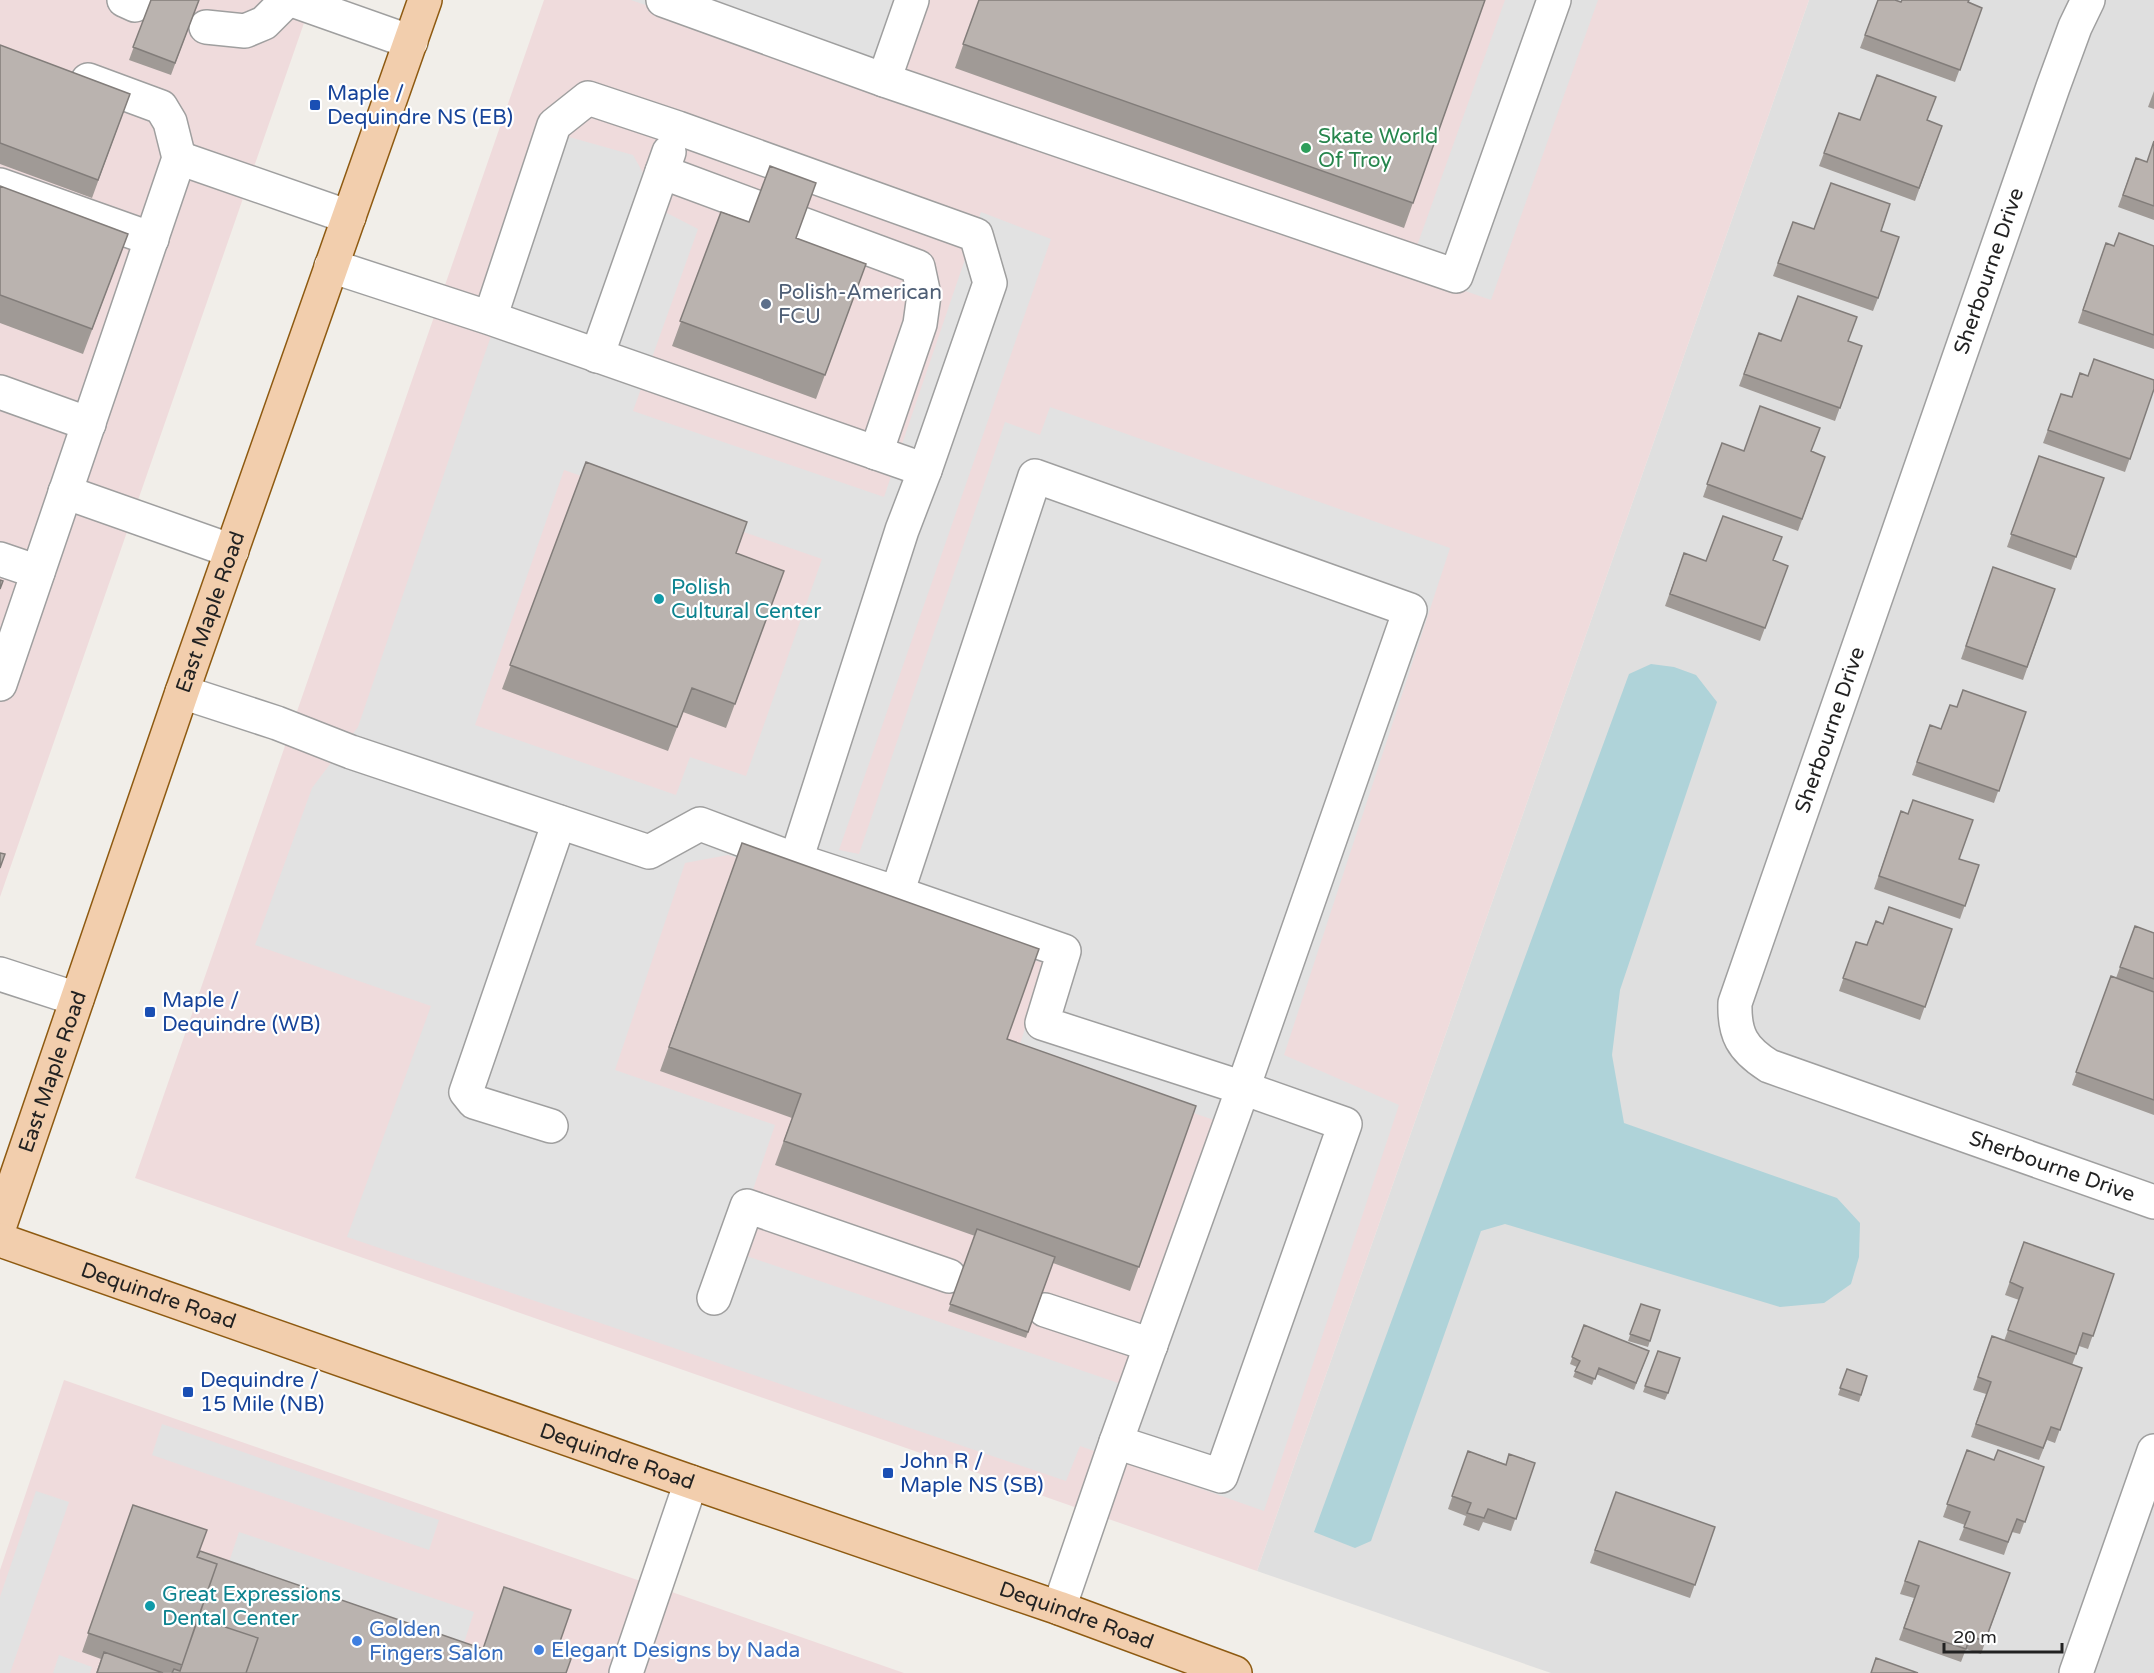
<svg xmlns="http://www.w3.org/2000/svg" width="2154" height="1673" font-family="'Varela Round',sans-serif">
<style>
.residential{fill:#dfdfdf}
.commercial{fill:#efdbdc}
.parking{fill:#e2e2e2;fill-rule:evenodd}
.water{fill:#afd3d9}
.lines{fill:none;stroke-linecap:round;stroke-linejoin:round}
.minor-casing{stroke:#9f9f9f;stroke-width:36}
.major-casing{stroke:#8e5a11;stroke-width:36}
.minor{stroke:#fff;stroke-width:33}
.major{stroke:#f2cead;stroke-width:33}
.wall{fill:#a09a96}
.building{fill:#bab3af;stroke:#827d7a;stroke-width:1.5}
.transit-dot{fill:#1a4fb4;stroke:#fff;stroke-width:2}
.leisure-dot{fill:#2e9e5b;stroke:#fff;stroke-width:2}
.service-dot{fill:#5c6f8a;stroke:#fff;stroke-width:2}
.culture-dot{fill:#0f9aa8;stroke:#fff;stroke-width:2}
.shop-dot{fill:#3f7fe0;stroke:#fff;stroke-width:2}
.labels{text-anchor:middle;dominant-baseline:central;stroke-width:4.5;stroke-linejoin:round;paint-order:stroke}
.transit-label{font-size:21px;fill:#164399;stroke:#fff;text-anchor:start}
.leisure-label{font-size:21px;fill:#27864d;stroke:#fff;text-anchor:start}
.street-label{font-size:21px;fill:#222;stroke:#fff}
.service-label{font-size:21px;fill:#4e5e75;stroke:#fff;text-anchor:start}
.culture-label{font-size:21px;fill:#0d838f;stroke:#fff;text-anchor:start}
.shop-label{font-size:21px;fill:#366cbe;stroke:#fff;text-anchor:start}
</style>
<rect width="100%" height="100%" fill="#f1eee9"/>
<!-- residential -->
<path class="residential" d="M 1809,0 L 2154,0 L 2154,1673 L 1551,1673 L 1257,1571 Z"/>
<!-- commercial -->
<path class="commercial" d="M 0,0 L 312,0 L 0,897 Z
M 544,0 L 1809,0 L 1257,1571 L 135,1178 Z
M 64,1380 L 904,1673 L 0,1673 L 0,1570 Z"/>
<!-- parking -->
<path class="parking" d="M 631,0 L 924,0 L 891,92 Z
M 1505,0 L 1598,0 L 1491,300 L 1408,271 Z
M 562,135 L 633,155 L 665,212 L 698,229 L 633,411 L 884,497 L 981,212 L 1051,239 L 839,850 L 859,854 L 1005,422 L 1040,435 L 1050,407 L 1450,548 L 1284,1055 L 1399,1105 L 1264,1511 L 1080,1446 L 1066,1481 L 347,1237 L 431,1006 L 255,945 L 312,788 L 358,727 L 483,359 ZM 564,470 L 822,559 L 746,776 L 690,757 L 676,795 L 475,725 ZM 728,855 L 1046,964 L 1017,1053 L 1214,1120 L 1124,1385 L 732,1251 L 775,1125 L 615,1070 L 685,863 Z
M 162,1424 L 439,1520 L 429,1550 L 152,1455 Z
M 36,1491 L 69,1502 L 10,1673 L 0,1673 L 0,1597 Z
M 239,1532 L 474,1612 L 464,1643 L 229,1562 Z
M 59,1655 L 92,1667 L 90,1673 L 53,1673 Z"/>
<!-- water -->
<path class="water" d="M 1651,664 L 1674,667 L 1696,675 L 1717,702 L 1620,990 L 1612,1055 L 1624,1123 L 1837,1198 L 1860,1223 L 1859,1257 L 1851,1284 L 1824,1303 L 1780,1307 L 1505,1224 L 1481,1231 L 1371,1541 L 1355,1548 L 1314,1532 L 1629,674 Z"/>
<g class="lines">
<defs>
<g id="minor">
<path d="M 124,0 L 135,5"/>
<path d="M 292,0 L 411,42"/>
<path d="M 663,0 L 884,80 L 1456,276 L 1554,0"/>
<path id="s1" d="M 2088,0 L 2075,27 L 2053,87 L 1735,1003 C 1734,1034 1742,1049 1769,1066 L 2154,1202"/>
<path d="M 206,27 L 245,31 L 264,23 L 287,0"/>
<path d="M 884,80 L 912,0"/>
<path d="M 179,158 L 349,217"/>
<path d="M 662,172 L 918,267 L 924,295 L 920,324 L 876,453"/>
<path d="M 0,185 L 152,239"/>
<path d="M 331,266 L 490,318 L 925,470 L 990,283 L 976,235 L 678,128 L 588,98 L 554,125 L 490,318"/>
<path d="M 597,356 L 669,152"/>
<path d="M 0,392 L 89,424"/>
<path d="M 65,492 L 232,551"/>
<path d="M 0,559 L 38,572"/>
<path d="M 0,684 L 179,158 L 170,122 L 161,107 L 88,80"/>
<path d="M 182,692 L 277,723 L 351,752 L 649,852 L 700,824 L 796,860 L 897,893 L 1035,476 L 1410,610 L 1243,1088 L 1345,1124 L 1221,1476 L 1116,1442 L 1059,1608"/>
<path d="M 796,860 L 902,530 L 925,470"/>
<path d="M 897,893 L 1064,951 L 1042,1023 L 1243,1088 L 1116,1442"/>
<path d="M 0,974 L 77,999"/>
<path d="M 551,1126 L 474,1102 L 466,1092 L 559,822"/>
<path d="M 714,1298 L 747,1206 L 949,1276"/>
<path d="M 1045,1310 L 1151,1345"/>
<path d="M 626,1673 L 691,1482"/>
<path d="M 2076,1673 L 2154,1451"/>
</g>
<g id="major">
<path id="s2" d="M 0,1225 L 182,692 L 425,0"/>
<path id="s3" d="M 0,1240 L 691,1482 L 1059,1608 L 1235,1673"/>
</g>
</defs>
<!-- minor casing -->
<use href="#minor" class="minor-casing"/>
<!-- major casing -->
<use href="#major" class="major-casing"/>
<!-- minor -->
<use href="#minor" class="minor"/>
<!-- major -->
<use href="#major" class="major"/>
</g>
<!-- wall -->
<path class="wall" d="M 151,0 L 199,0 L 171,75 L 129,60 Z
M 979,0 L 1485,0 L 1404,228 L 955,68 Z
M 1878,0 L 1901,2 L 1968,2 L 1982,8 L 1955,82 L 1860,48 Z
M 0,45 L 130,94 L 92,198 L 0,164 Z
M 2154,91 L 2154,109 L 2148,107 Z
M 1839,113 L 1860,120 L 1942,126 L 1915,201 L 1819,166 Z
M 2154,141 L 2154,220 L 2118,207 L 2136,158 L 2147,162 Z
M 0,186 L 128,234 L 83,354 L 0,323 Z
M 721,212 L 796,238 L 866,264 L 816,399 L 672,346 Z
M 1793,222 L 1814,229 L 1881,231 L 1878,298 L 1873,311 L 1773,276 Z
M 2106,243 L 2114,246 L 2154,246 L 2154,349 L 2078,323 Z
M 1759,333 L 1781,341 L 1848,341 L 1862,346 L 1835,421 L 1739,386 Z
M 2088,376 L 2154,389 L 2125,472 L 2043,443 L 2061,394 L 2072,397 Z
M 1722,443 L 1744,451 L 1811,451 L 1825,457 L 1798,531 L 1703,497 Z
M 2039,456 L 2104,478 L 2071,570 L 2007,547 Z
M 586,462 L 736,553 L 784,571 L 726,728 L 683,712 L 668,751 L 502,689 Z
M 1684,553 L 1706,561 L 1773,561 L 1788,566 L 1760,641 L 1665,606 Z
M 1993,567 L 2055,589 L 2023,680 L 1961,659 Z
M 1957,707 L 2026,712 L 1994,803 L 1912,775 L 1930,725 L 1941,729 Z
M 1901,811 L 1959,859 L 1979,865 L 1960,919 L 1874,889 Z
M 742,843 L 1007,1039 L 1196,1106 L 1130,1291 L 1053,1263 L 1026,1338 L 948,1311 L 975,1236 L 775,1165 L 792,1118 L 660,1071 Z
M 2135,926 L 2154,933 L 2154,1115 L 2072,1085 L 2111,976 L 2116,978 Z
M 1952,929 L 1920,1020 L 1839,991 L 1856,942 L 1867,945 Z
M 2024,1242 L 2114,1274 L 2088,1349 L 2079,1346 L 2072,1365 L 2082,1368 L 2055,1443 L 2047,1440 L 2039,1460 L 1971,1437 L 1986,1394 L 1973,1390 L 1992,1336 L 2004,1341 L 2019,1300 L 2005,1295 Z
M 1641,1304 L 1660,1310 L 1648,1347 L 1628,1341 Z
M 1584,1325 L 1649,1351 L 1634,1390 L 1596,1374 L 1592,1385 L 1573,1377 L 1577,1367 L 1570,1364 Z
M 1658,1351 L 1668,1393 L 1665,1400 L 1643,1392 Z
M 1847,1369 L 1867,1376 L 1859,1402 L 1838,1395 Z
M 1967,1450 L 1994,1460 L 2044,1467 L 2020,1534 L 2012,1532 L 2004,1555 L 1959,1540 L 1965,1525 L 1943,1517 Z
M 1468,1451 L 1506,1464 L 1509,1454 L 1535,1463 L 1511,1531 L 1483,1522 L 1479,1531 L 1463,1525 L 1466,1516 L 1448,1509 Z
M 1616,1492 L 1715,1527 L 1690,1598 L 1590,1563 Z
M 133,1505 L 200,1551 L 483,1649 L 556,1653 L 566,1673 L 96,1673 L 101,1659 L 82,1652 Z
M 1919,1541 L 2010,1573 L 1981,1654 L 1966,1649 L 1961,1662 L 1899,1640 L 1914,1598 L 1900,1594 Z"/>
<!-- building -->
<path class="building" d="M 151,0 L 199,0 L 175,63 L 133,47 Z
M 979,0 L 1485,0 L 1413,203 L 963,44 Z
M 1878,0 L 1895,0 L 1901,2 L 1902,0 L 1969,0 L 1968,2 L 1982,8 L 1960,70 L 1865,35 Z
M 0,45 L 130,94 L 98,180 L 0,143 Z
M 1877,75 L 1936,97 L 1927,120 L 1942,126 L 1919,188 L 1824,153 L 1839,113 L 1860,120 Z
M 2154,141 L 2154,206 L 2123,195 L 2136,158 L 2147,162 Z
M 770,166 L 816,183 L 796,238 L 866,264 L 825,375 L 680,321 L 721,212 L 749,222 Z
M 1831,183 L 1890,204 L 1881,231 L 1899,237 L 1878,298 L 1778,263 L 1793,222 L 1814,229 Z
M 0,186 L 128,234 L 92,329 L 0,295 Z
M 2119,233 L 2154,246 L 2154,335 L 2083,310 L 2106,243 L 2114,246 Z
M 1798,296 L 1857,317 L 1848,341 L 1862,346 L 1840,408 L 1744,374 L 1759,333 L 1781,341 Z
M 2094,359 L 2154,380 L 2154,389 L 2130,459 L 2048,430 L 2061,394 L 2072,397 L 2080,373 L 2088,376 Z
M 1760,406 L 1820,428 L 1811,451 L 1825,457 L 1802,519 L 1707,484 L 1722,443 L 1744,451 Z
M 2039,456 L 2104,478 L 2076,557 L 2011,534 Z
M 586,462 L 747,522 L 736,553 L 784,571 L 735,704 L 692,688 L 677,727 L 510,665 Z
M 1723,516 L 1782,537 L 1773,560 L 1788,566 L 1765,628 L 1670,594 L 1684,553 L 1706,561 Z
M 1993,567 L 2055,589 L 2027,667 L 1966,646 Z
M 0,580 L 3,581 L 0,589 Z
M 1963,690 L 2026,712 L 1999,791 L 1917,762 L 1930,725 L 1941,729 L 1950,705 L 1957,707 Z
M 1913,800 L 1973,820 L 1959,859 L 1979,865 L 1965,906 L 1879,876 L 1901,811 L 1908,814 Z
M 742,843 L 1039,949 L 1007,1039 L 1196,1106 L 1139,1267 L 784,1141 L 801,1094 L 669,1047 Z
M 0,853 L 5,854 L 0,868 Z
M 1889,907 L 1952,929 L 1925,1007 L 1843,978 L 1856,942 L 1867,945 L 1876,921 L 1883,924 Z
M 2135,926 L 2154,933 L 2154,979 L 2120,967 Z
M 2111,976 L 2154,992 L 2154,1100 L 2076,1072 Z
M 977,1229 L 1055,1257 L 1028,1332 L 950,1304 Z
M 2024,1242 L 2114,1274 L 2093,1336 L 2083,1333 L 2076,1354 L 2008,1330 L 2023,1288 L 2010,1282 Z
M 1641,1304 L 1660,1310 L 1650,1341 L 1630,1334 Z
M 1584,1325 L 1649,1351 L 1636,1383 L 1599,1368 L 1595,1379 L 1575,1371 L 1580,1361 L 1572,1357 Z
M 1992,1336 L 2082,1368 L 2060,1430 L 2051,1427 L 2043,1448 L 1976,1424 L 1991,1382 L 1978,1377 Z
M 1658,1351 L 1680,1358 L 1668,1393 L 1645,1386 Z
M 1847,1369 L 1867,1376 L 1861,1395 L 1840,1388 Z
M 1967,1450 L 1994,1460 L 1998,1450 L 2044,1467 L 2025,1522 L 2017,1519 L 2008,1542 L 1964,1527 L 1970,1512 L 1947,1504 Z
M 1468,1451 L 1506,1465 L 1509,1454 L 1535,1463 L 1516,1519 L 1488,1509 L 1484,1518 L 1467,1513 L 1471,1503 L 1452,1496 Z
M 1616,1492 L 1715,1527 L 1695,1585 L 1595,1550 Z
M 133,1505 L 207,1530 L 197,1557 L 217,1564 L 182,1665 L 88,1633 Z
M 1919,1541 L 2010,1573 L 1985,1641 L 1970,1636 L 1966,1649 L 1904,1628 L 1919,1586 L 1905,1581 Z
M 200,1551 L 483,1649 L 504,1587 L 571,1610 L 556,1653 L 571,1659 L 566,1673 L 246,1673 L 258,1638 L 198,1618 L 196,1624 L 217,1564 L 197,1557 Z
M 198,1618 L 258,1638 L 246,1673 L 172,1673 L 174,1669 L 180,1671 Z
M 104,1652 L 163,1673 L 97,1673 Z
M 1876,1658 L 1918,1673 L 1871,1673 Z"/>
<!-- markers -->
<g class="transit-dot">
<rect x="309" y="99" width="12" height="12" rx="3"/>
<rect x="144" y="1006" width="12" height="12" rx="3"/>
<rect x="182" y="1386" width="12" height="12" rx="3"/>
<rect x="882" y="1467" width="12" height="12" rx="3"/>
</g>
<circle class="leisure-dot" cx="1306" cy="148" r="6"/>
<circle class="service-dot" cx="766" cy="304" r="6"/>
<g class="culture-dot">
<circle cx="659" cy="599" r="6"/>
<circle cx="150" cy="1606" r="6"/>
</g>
<g class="shop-dot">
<circle cx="357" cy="1641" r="6"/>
<circle cx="539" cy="1650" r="6"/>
</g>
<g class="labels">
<!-- transit labels -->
<g class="transit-label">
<text x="327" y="93">Maple /<tspan x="327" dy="24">Dequindre NS (EB)</tspan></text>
<text x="162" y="1000">Maple /<tspan x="162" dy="24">Dequindre (WB)</tspan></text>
<text x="200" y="1380">Dequindre /<tspan x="200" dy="24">15 Mile (NB)</tspan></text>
<text x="900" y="1461">John R /<tspan x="900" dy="24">Maple NS (SB)</tspan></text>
</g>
<!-- leisure labels -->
<g class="leisure-label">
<text x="1318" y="136">Skate World<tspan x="1318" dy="24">Of Troy</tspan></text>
</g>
<!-- street labels -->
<g class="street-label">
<text transform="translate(1989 271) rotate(-71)">Sherbourne Drive</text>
<text stroke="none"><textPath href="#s2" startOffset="648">East Maple Road</textPath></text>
<text transform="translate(1830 730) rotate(-71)">Sherbourne Drive</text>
<text stroke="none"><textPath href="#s2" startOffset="162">East Maple Road</textPath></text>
<text stroke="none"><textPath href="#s1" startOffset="1440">Sherbourne Drive</textPath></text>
<text stroke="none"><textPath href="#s3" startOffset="168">Dequindre Road</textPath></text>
<text stroke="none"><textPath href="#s3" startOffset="654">Dequindre Road</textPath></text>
<text stroke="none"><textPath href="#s3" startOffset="1140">Dequindre Road</textPath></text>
</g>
<!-- service labels -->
<g class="service-label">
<text x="778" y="292">Polish-American<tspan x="778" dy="24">FCU</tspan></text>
</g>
<!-- culture labels -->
<g class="culture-label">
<text x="671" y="587">Polish<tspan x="671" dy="24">Cultural Center</tspan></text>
<text x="162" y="1594">Great Expressions<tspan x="162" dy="24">Dental Center</tspan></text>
</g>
<!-- shop labels -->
<g class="shop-label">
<text x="369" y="1629">Golden<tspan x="369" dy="24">Fingers Salon</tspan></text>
<text x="551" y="1650">Elegant Designs by Nada</text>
</g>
</g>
<!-- scale -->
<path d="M1944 1643v9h118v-9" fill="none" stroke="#222222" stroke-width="3"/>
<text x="1953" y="1643" font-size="18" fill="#222222" stroke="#ffffff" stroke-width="4.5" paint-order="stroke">20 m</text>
</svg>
